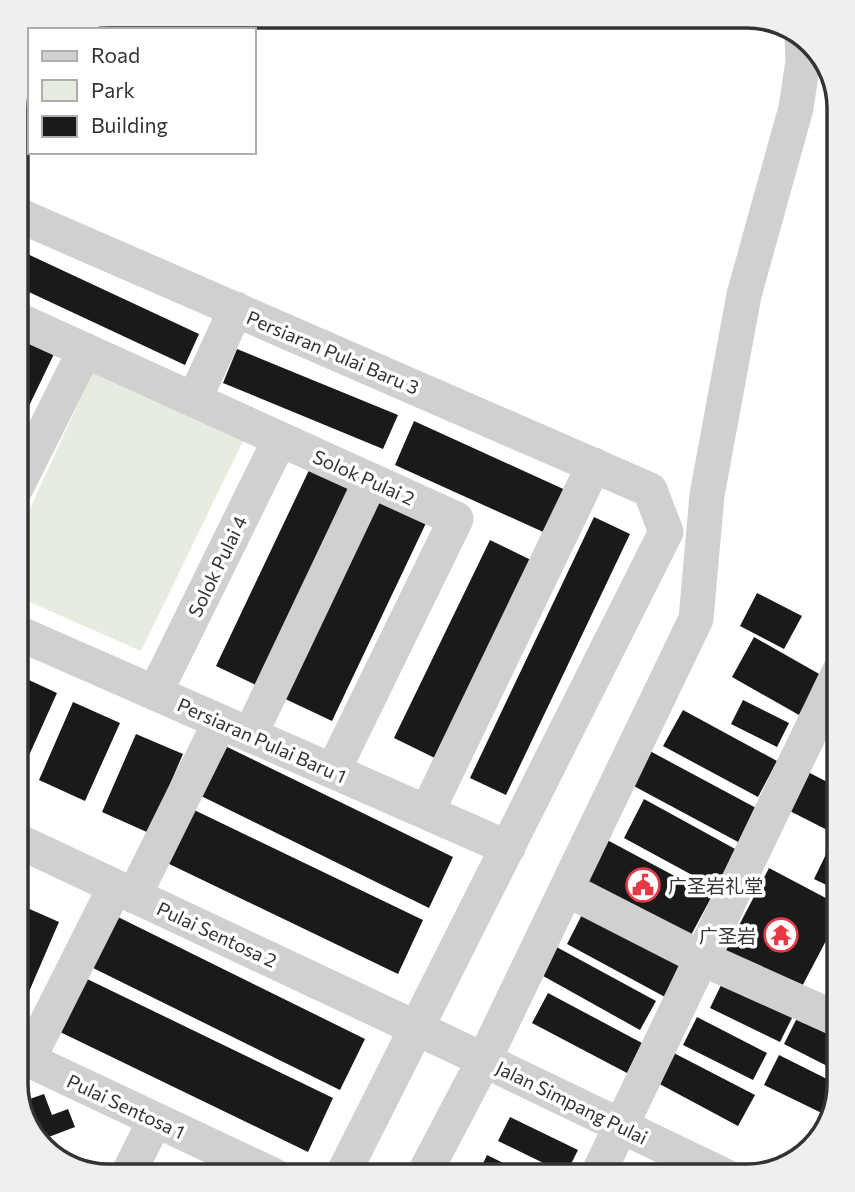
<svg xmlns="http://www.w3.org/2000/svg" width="855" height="1192" font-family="Commissioner,'Noto Sans SC',sans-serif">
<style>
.green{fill:#e6ecdf}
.building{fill:#1a1a1a}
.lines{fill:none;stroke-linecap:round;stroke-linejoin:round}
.minor{stroke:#d0d0d0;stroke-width:35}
.labels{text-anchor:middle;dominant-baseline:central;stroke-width:7;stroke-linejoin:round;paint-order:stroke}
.street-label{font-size:19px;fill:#333;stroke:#fff}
.poi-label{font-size:19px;fill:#333;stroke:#fff;text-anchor:start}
.rim{fill:none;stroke:#333;stroke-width:3.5}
</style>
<rect width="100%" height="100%" fill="#fff"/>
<!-- green -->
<path class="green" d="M 94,369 L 245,437 L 141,651 L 16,596 L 16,539 Z"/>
<!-- building -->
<path class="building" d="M 21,251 L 199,334 L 185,365 L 16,286 L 16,263 Z
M 16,335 L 54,354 L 16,433 Z
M 237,349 L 398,415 L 383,449 L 223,383 Z
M 414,421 L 572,493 L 552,536 L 395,465 Z
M 311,466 L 355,488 L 260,687 L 216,666 Z
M 373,495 L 427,521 L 332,721 L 279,696 Z
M 594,517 L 630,534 L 506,795 L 470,778 Z
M 490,540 L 539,564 L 443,762 L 394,738 Z
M 757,593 L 802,616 L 784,649 L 740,626 Z
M 754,637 L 821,675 L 799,715 L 732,677 Z
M 16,674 L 57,693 L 22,771 L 16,769 Z
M 743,700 L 789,723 L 777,747 L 731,724 Z
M 73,702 L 120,723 L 85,801 L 39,780 Z
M 683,710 L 777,761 L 758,797 L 663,746 Z
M 136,734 L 183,754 L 149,833 L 102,812 Z
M 219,743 L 453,857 L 429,908 L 195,793 Z
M 648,750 L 758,809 L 740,843 L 630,784 Z
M 804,770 L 839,788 L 839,836 L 784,808 Z
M 644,799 L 737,850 L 716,888 L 624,838 Z
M 188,807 L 423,920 L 398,974 L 163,861 Z
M 596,834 L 712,896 L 690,937 L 574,874 Z
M 830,846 L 839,850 L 839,891 L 814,879 Z
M 769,868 L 839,905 L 839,916 L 798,994 L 724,954 Z
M 16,903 L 59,922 L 25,1001 L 16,997 Z
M 588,903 L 687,957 L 665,997 L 567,944 Z
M 114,915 L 365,1039 L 340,1090 L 89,966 Z
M 551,944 L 656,1001 L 640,1030 L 536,972 Z
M 83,977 L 333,1098 L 308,1152 L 58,1031 Z
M 724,979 L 794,1014 L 780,1042 L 710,1008 Z
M 548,993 L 642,1043 L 627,1073 L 532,1023 Z
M 799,1014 L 839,1034 L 839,1072 L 784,1044 Z
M 697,1017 L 767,1053 L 753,1080 L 683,1045 Z
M 670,1051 L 755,1095 L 738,1126 L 654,1081 Z
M 779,1055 L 839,1085 L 830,1117 L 764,1085 Z
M 44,1094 L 52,1115 L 68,1109 L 75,1127 L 38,1141 L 28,1131 L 21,1102 Z
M 510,1117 L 578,1150 L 566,1174 L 498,1141 Z
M 487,1155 L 530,1176 L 477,1176 Z
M 154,1164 L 178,1176 L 148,1176 Z"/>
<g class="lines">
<!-- minor -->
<path class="minor" d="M 16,214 L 650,490 L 666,532 L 342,1176
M 16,319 L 456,519 L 333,771
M 194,400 L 236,309
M 16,488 L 85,350
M 16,632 L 508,848
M 155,693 L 280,439
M 250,735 L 371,480
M 427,812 L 594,465
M 16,840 L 484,1060 L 725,1176
M 566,889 L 701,958 L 839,1020
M 134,896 L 220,722
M 16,1054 L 275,1176
M 28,1060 L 115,887
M 127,1176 L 155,1120
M 423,1176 L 484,1060 L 696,619 L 707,495 L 744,295 L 796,108 L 803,61 L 802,36
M 597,1176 L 839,672"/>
</g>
<!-- icons -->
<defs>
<symbol id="civic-ring" viewBox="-11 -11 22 22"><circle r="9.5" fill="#fff" stroke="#e63946" stroke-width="1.5"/><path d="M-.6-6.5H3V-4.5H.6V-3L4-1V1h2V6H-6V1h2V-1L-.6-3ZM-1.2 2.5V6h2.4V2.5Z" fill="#e63946"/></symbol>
<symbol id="temple-ring" viewBox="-11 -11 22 22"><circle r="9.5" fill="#fff" stroke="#e63946" stroke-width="1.5"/><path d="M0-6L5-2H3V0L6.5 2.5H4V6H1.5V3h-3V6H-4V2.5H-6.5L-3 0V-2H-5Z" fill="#e63946"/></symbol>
</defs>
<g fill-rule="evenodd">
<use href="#civic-ring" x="624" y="866" width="38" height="38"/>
<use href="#temple-ring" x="762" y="916" width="38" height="38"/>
</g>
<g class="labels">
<!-- street labels -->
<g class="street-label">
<text transform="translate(333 352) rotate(23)">Persiaran Pulai Baru 3</text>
<text transform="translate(364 477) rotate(24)">Solok Pulai 2</text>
<text transform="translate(217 566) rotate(-64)">Solok Pulai 4</text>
<text transform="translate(262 740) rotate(24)">Persiaran Pulai Baru 1</text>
<text transform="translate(217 934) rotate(25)">Pulai Sentosa 2</text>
<text transform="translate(572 1102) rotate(26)">Jalan Simpang Pulai</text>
<text transform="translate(126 1106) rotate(25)">Pulai Sentosa 1</text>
</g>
<!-- poi labels -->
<g class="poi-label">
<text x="668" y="885">广圣岩礼堂</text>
<text x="756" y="935" text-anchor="end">广圣岩</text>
</g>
</g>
<!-- crop -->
<path d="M0 0H855V1192H0ZM108 28H747A80 80 0 0 1 827 108V1084A80 80 0 0 1 747 1164H108A80 80 0 0 1 28 1084V108A80 80 0 0 1 108 28Z" fill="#efefef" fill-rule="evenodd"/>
<path class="rim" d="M108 28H747A80 80 0 0 1 827 108V1084A80 80 0 0 1 747 1164H108A80 80 0 0 1 28 1084V108A80 80 0 0 1 108 28Z"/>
<!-- legend -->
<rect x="28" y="28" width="228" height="126" fill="#ffffff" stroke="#adadad" stroke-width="2"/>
<rect x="42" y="51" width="35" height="10" fill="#d0d0d0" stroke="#adadad" stroke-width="2"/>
<text x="91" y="63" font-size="21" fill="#333333">Road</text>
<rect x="42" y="80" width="35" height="21" fill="#e6ecdf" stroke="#adadad" stroke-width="2"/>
<text x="91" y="98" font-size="21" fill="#333333">Park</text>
<rect x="42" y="116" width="35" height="21" fill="#1a1a1a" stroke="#adadad" stroke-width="2"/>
<text x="91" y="133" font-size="21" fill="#333333">Building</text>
</svg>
